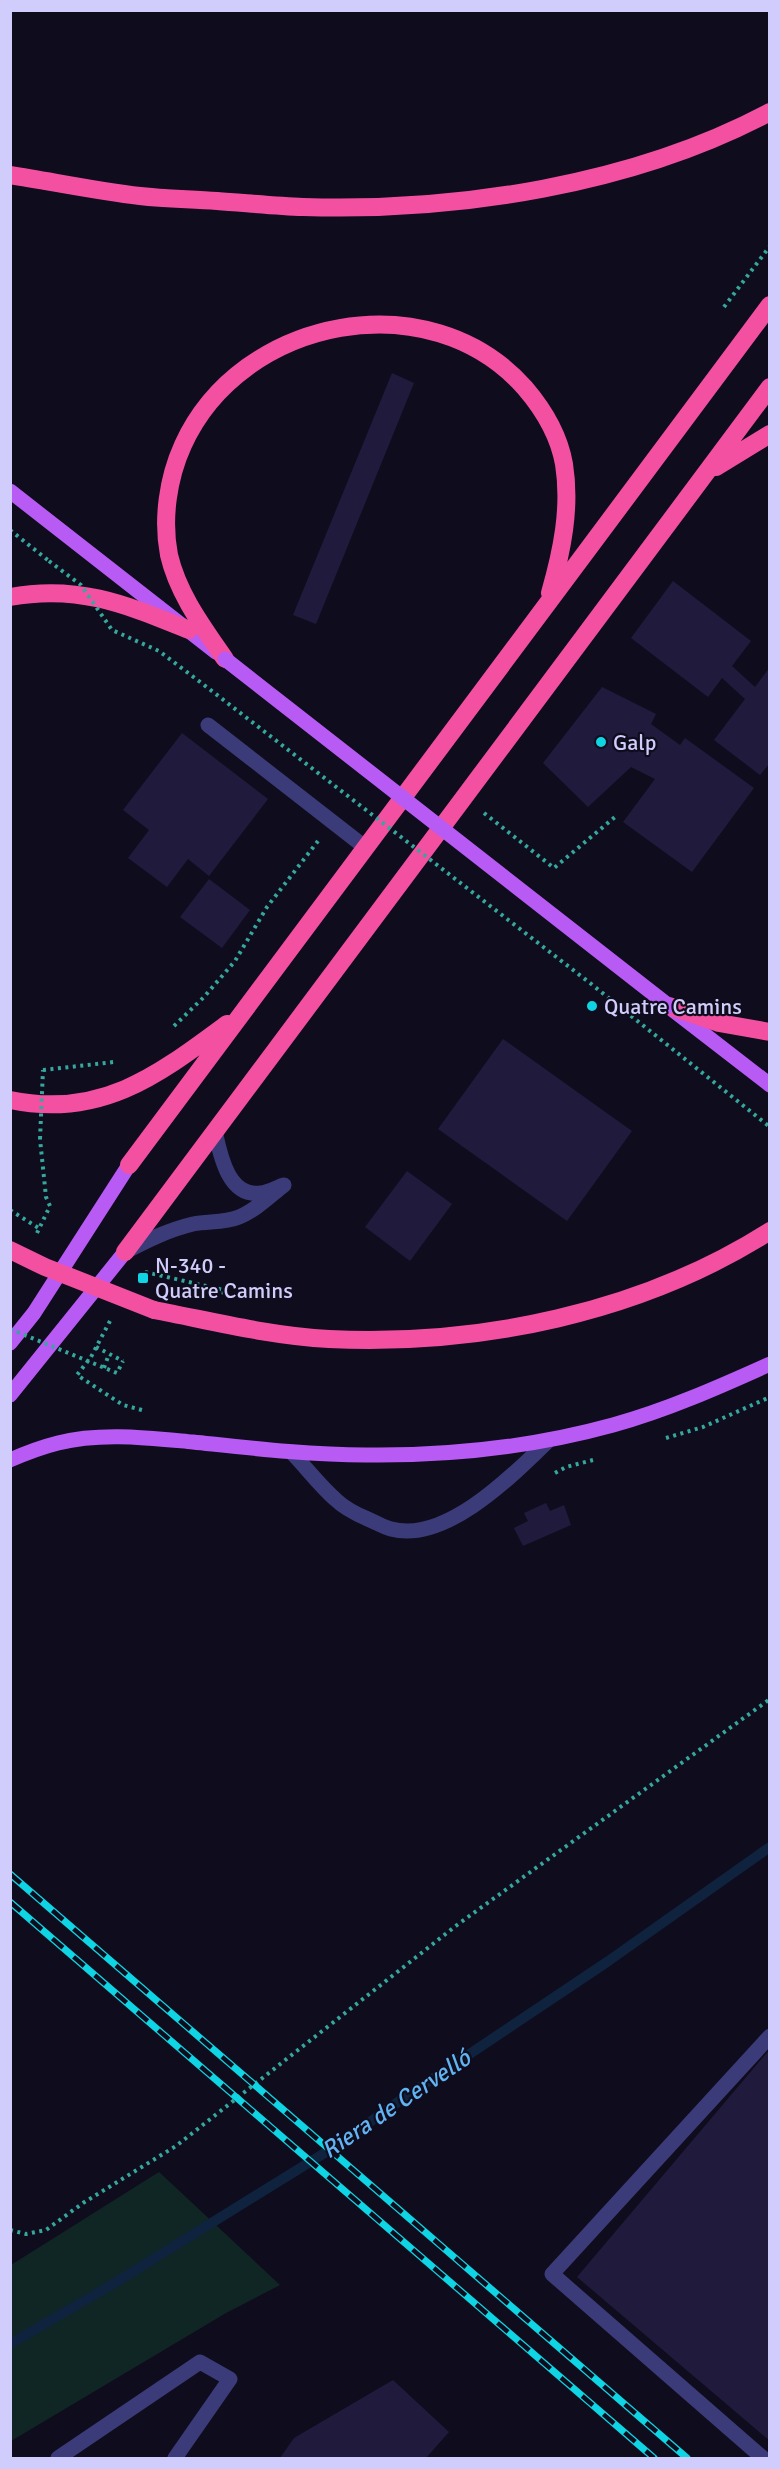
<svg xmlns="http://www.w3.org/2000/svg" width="780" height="2469" font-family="Signika,sans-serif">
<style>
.green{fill:#102625}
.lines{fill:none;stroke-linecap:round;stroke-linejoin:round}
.stream{stroke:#0f233f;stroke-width:10}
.building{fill:#201a3c}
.path{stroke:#35a79d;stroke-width:4;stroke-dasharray:3 4.5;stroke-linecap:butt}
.minor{stroke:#3c3b79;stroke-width:15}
.major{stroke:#b75bf4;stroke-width:15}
.highway{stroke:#f350a2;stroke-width:18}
.rail-casing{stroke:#0fd4e4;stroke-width:7}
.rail{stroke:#0f0d1d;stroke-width:4.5;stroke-dasharray:14;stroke-linecap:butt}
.path-bridge{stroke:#35a79d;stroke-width:4;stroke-dasharray:3 4.5;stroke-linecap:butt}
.major-bridge{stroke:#b75bf4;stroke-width:15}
.highway-bridge{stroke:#f350a2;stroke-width:18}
.poi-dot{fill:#0fd4e4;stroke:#0f0d1d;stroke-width:2}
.labels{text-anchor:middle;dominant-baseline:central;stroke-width:4.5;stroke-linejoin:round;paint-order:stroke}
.poi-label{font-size:22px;fill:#d0ccfc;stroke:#0f0d1d;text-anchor:start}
.water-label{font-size:24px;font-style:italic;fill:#61b4f4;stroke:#0f0d1d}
</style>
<rect width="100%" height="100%" fill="#0f0d1d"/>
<!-- green -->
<path class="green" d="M 159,2172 L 280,2285 L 226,2313 L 11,2441 L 11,2265 Z"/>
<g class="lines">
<!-- stream -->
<path class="stream" d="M 10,2344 L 113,2284 L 344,2141 L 389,2108 L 607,1962 L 770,1847"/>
</g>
<!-- building -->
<path class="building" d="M 392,373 L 414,383 L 316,624 L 293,615 Z
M 673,581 L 751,641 L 732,666 L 755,687 L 770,667 L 770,763 L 760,775 L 714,740 L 745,699 L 722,678 L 708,697 L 631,638 Z
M 602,687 L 656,714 L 651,724 L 680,745 L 685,738 L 754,788 L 692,872 L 623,822 L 655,779 L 631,767 L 588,807 L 543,763 Z
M 182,733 L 268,799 L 209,876 L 188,859 L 167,887 L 128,858 L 149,830 L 123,810 Z
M 209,879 L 250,910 L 222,948 L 180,917 Z
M 503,1039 L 632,1131 L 567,1221 L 438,1129 Z
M 407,1171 L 452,1204 L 410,1261 L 365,1227 Z
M 546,1503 L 550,1511 L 564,1505 L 571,1525 L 523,1546 L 514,1528 L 528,1521 L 524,1513 Z
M 770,2049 L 770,2441 L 577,2277 Z
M 393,2380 L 449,2432 L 426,2458 L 280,2458 L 294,2438 Z"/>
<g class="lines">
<!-- path -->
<path class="path" d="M 724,307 L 770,246
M 10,530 L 49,561
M 484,813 L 554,868 L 615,817
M 174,1026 L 204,997 L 235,961 L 267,907 L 318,841
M 43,1070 L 114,1062
M 10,1210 L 40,1229
M 37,1233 L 50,1206 L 46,1197 L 40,1139
M 145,1272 L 224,1290 L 223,1297
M 110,1321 L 91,1357 L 77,1375 L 123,1405 L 142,1410
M 96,1347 L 123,1361
M 104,1368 L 109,1354
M 666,1438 L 703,1427 L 770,1397
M 555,1473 L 566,1467 L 593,1460
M 10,2230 L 26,2234 L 46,2230 L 83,2203 L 176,2146 L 457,1925 L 770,1699"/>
<!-- minor -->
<path class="minor" d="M 208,725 L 366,848
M 125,1252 C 148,1240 168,1230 193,1224 C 209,1221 224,1223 239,1217 C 256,1210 270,1196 284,1185 C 277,1187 269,1192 261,1193 C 228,1198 220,1154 215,1131
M 291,1452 C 306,1467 319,1485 335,1499 C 344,1508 358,1515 370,1520 C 377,1523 384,1527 391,1529 C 446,1544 514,1474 549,1440
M 58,2458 L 200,2362 L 230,2379 L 175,2458
M 763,2458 L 552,2274 L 770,2036"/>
<!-- major -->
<path class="major" d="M 10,491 L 216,652
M 673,1010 L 770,1085
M 10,1343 L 34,1313 L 129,1165
M 10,1395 L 125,1252
M 10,1460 C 26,1453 42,1447 58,1443 C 101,1432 149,1438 193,1442 C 250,1448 308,1455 366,1455 C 448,1456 533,1447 613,1425 C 667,1410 719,1387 770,1364"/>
<!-- highway -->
<path class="highway" d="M 10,175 C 54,182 97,191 140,196 C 166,199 192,199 217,201 C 246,203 275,206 303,207 C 457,212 633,185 770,112
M 716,467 L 770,434
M 10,597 C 79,584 127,605 189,630
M 225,659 C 203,627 178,594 169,555 C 162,519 168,478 183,445 C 241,317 430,280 525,388 C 543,409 559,436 564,464 C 571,508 562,551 550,593
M 669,1006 L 719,1023 L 770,1032
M 10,1100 C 101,1119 158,1075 227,1024
M 129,1165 L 770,305
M 125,1252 L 770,387
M 154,1310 C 212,1321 270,1336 329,1339 C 480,1346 641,1313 770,1231"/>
<defs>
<path id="rail" d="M 10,1874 L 687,2458
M 10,1902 L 654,2458"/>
</defs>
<!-- rail casing -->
<use href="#rail" class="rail-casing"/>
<!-- rail -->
<use href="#rail" class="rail"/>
<!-- path-bridge -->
<path class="path-bridge" d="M 49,561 L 81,585 L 112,630 L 159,651 L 208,688 L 590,983 L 770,1127
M 40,1139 L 43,1070
M 10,1329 L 117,1373 L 123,1361"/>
<!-- major-bridge -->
<path class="major-bridge" d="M 225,659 L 669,1006"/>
<!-- highway-bridge -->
<path class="highway-bridge" d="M 10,1250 L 45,1267 L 154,1310"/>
</g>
<!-- markers -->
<g class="poi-dot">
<circle cx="601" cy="742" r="6"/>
<circle cx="592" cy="1006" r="6"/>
<rect x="137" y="1272" width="12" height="12" rx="3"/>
</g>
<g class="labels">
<!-- poi labels -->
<g class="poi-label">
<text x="613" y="742">Galp</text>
<text x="604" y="1006">Quatre Camins</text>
<text x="155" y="1265">N-340 -<tspan x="155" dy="25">Quatre Camins</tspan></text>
</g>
<!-- water labels -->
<g class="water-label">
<text transform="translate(396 2104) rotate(-34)">Riera de Cervelló</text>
</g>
</g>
<!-- border -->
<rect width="780" height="2469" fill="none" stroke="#d0ccfc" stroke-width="24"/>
</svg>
